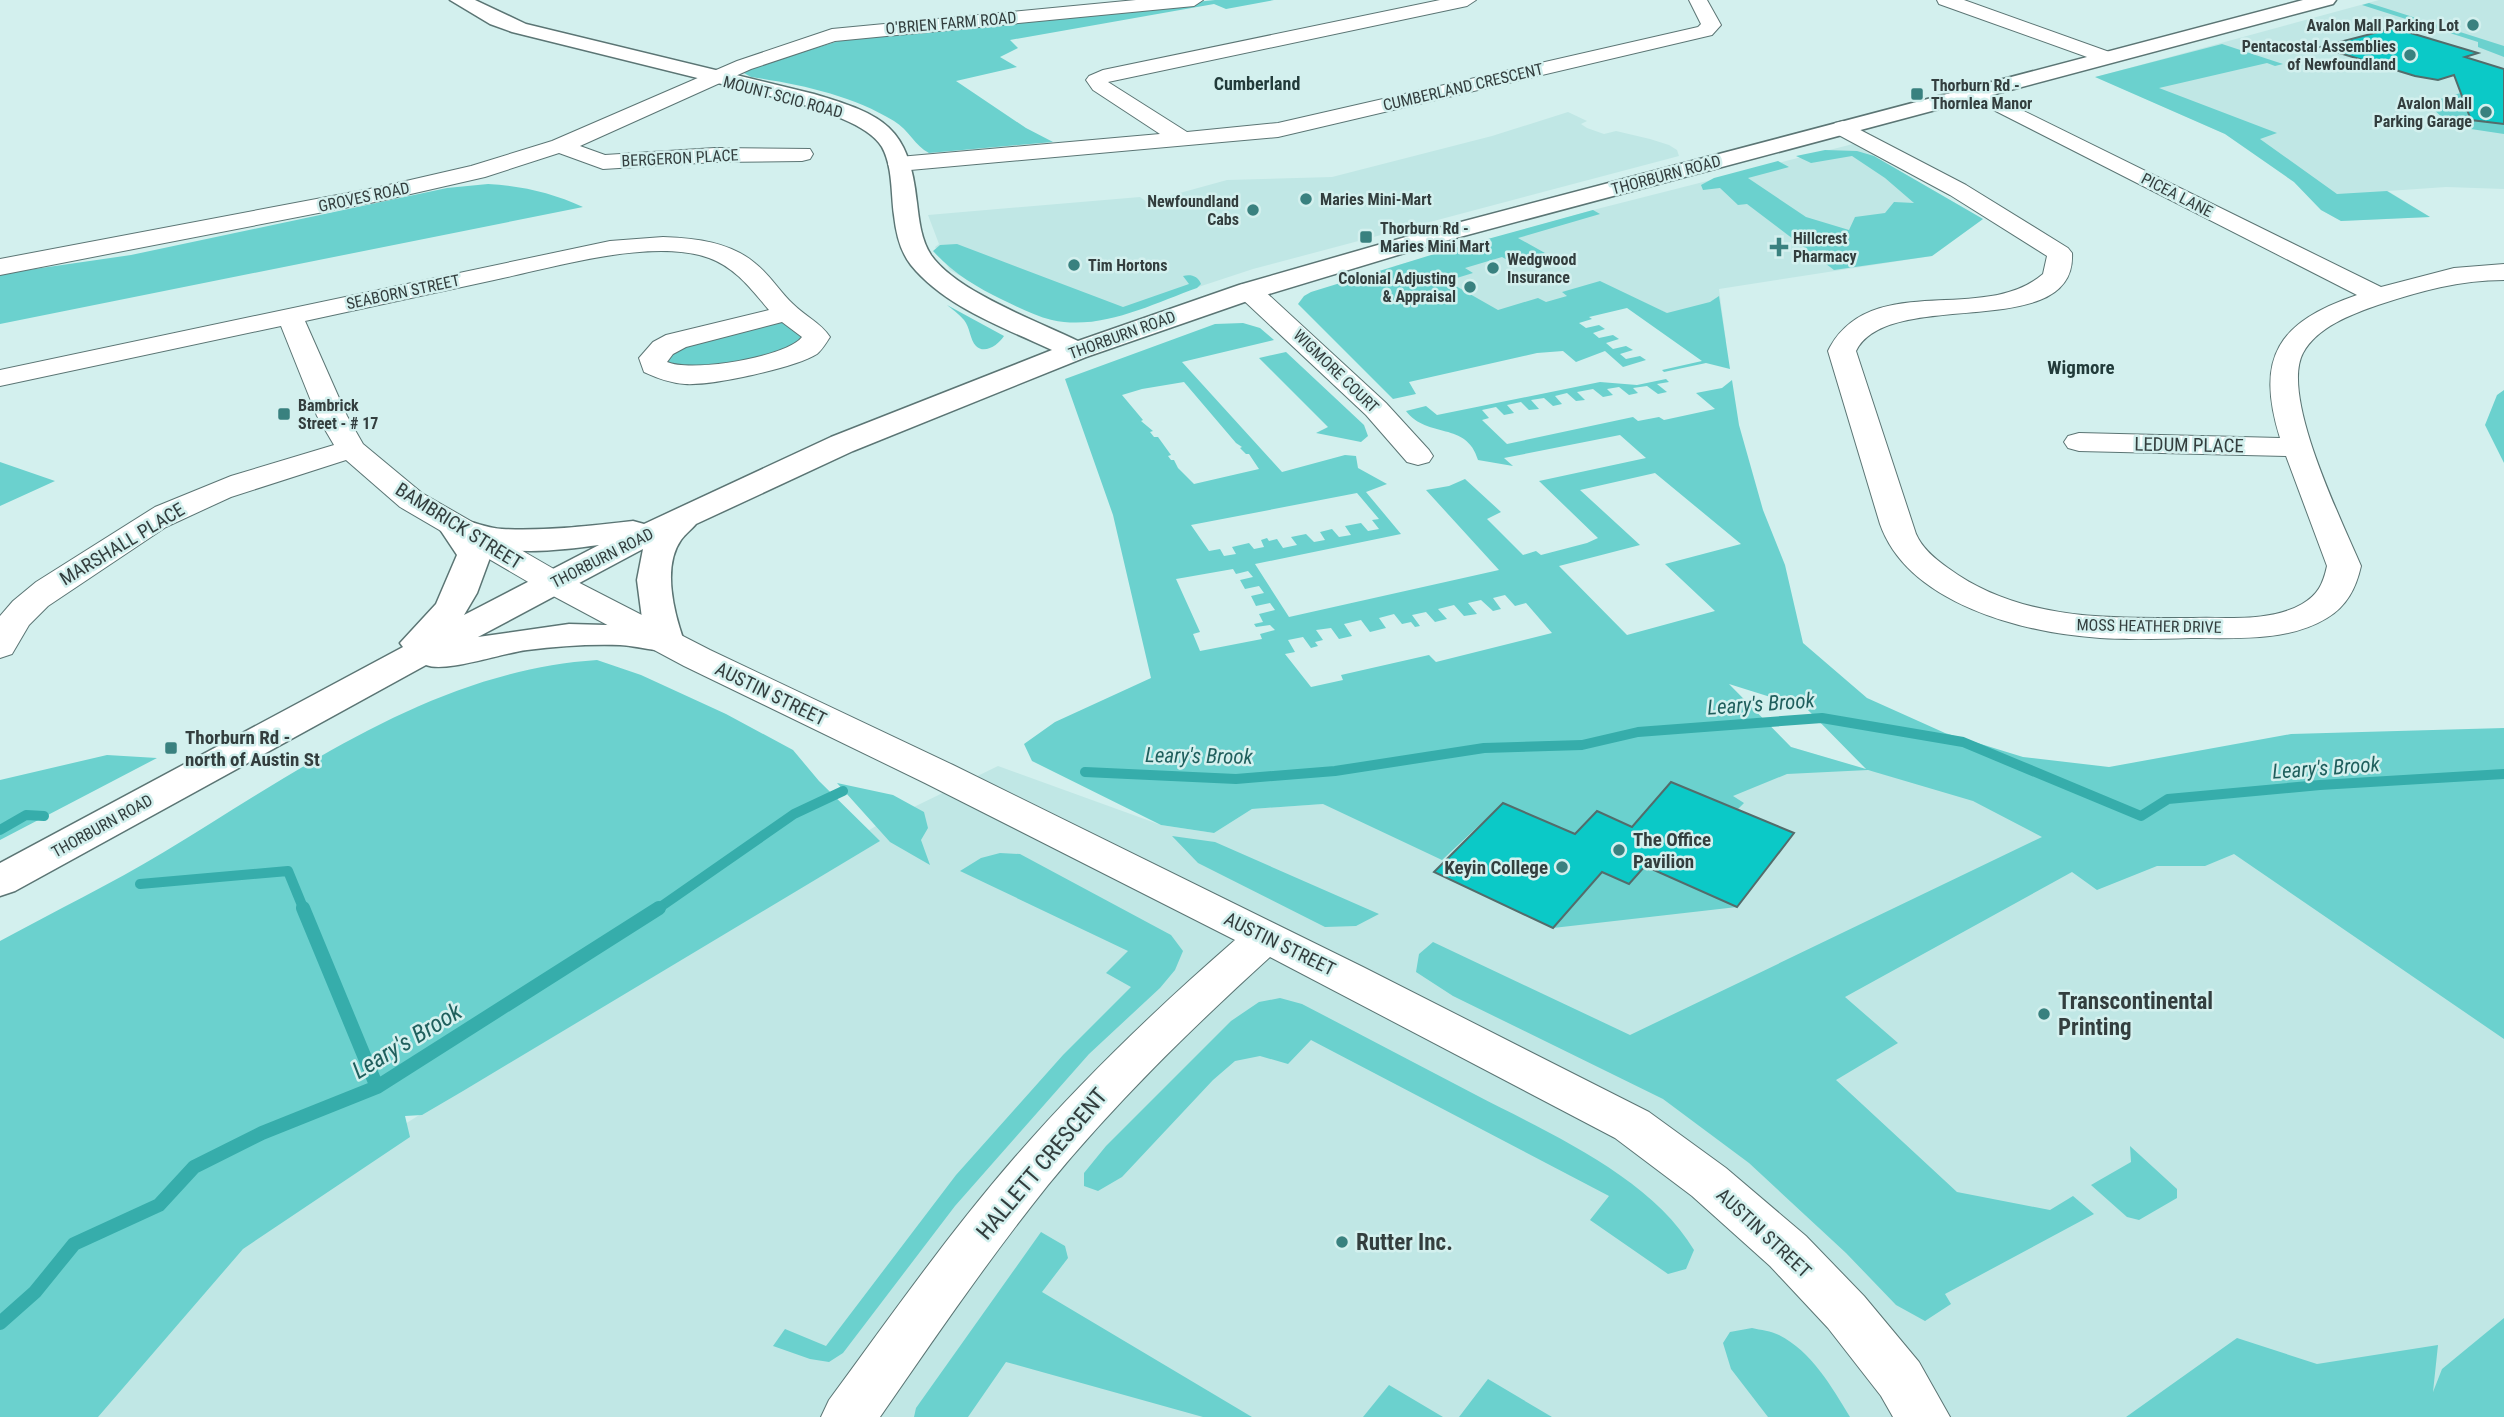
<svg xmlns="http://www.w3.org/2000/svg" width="2504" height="1417" font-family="'Roboto Condensed',sans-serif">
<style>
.built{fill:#c0e7e5}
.green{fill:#6bd1ce;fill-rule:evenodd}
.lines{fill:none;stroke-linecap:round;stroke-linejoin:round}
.stream-far1{stroke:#36adab;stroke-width:10}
.stream{stroke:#36adab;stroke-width:14}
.building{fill:#0bc9c7;stroke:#536c6b;stroke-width:2}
.street-casing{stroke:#5b7574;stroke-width:2}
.secondary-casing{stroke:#5b7574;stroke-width:3}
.street{fill:#fff;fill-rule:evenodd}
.secondary{fill:#fff;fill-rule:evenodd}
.poi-dot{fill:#39817f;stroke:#d3f0ee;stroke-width:2.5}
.labels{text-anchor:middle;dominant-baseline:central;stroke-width:5;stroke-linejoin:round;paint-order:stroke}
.far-street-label{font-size:16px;fill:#333e3e;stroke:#d3f0ee}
.far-poi-label{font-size:16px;font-weight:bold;fill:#333e3e;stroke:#d3f0ee;text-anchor:start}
.far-neighbourhood-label{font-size:18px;font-weight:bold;fill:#223b3a;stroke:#d3f0ee}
.far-quarter-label{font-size:19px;font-weight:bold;fill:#223b3a;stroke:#d3f0ee}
.street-label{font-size:19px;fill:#333e3e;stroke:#d3f0ee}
.poi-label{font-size:19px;font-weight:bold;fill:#333e3e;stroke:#d3f0ee;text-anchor:start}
.water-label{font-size:21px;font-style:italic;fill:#1f5f5d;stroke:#d3f0ee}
.near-poi-label{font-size:23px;font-weight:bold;fill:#333e3e;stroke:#d3f0ee;text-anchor:start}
.near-street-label{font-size:23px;fill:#333e3e;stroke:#d3f0ee}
.near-water-label{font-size:24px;font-style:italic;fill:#1f5f5d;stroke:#d3f0ee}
</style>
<rect width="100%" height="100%" fill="#d3f0ee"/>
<!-- built -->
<path class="built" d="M 2379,0 L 2504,0 L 2504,189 L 2446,187 L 2388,191 L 2430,217 L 2341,221 L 2321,210 L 2294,182 L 2225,134 L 2096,77 Z
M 1568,112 L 1587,121 L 1581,124 L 1587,128 L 1604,134 L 1616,131 L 1650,139 L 1669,145 L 1677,150 L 1679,156 L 1253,269 L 1092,322 L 1051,320 L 999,298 L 950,270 L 935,247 L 939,244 L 928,215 L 1140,197 L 1147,202 L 1227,180 L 1332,177 L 1492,136 Z
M 1853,144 L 1983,219 L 1932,256 L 1719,289 L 1726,341 L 1626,294 L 1528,324 L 1395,266 L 1593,210 Z
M 1791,747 L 1867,770 L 2490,847 L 2504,920 L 2504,1417 L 77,1417 L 225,1249 L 394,1131 L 879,824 L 998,766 L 1161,825 L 1214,833 L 1252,809 L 1632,782 Z"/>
<!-- green -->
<path class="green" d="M 1215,0 L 1274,0 L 1226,9 L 1214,4 L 1010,40 L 1018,48 L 1000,57 L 1017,67 L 956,81 L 1026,128 L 1053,142 L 929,153 C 915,146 909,130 894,121 C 852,95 799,84 751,77 L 744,73 L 755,66 L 849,38 Z
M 2369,3 L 2504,46 L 2504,57 L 2478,47 L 2478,42 L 2362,5 Z
M 2222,44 L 2283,64 L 2275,66 L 2267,63 L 2159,88 L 2277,133 L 2260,139 L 2337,194 L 2387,191 L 2430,217 L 2341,221 L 2321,210 L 2294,182 L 2225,134 L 2095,77 Z
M 2504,80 L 2465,104 L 2471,120 L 2504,124 L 2504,134 L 2451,126 L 2427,103 Z
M 1825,150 L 1857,151 L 1874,156 L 1983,219 L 1932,256 L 1834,270 L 1747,204 L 1738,205 L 1720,188 L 1703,190 L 1701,185 L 1714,178 L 1778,161 L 1789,167 L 1748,178 L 1806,217 L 1849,230 L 1855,217 L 1885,213 L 1894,202 L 1914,203 L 1885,178 L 1852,156 L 1811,163 L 1796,156 Z
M 488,184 C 522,186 552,193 583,207 L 0,324 L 0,274 L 131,255 L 447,188 Z
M 1593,210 L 1600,214 L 1518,238 L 1545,253 L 1511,262 L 1502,257 L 1465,268 L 1473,273 L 1447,281 L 1498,310 L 1538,298 L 1546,302 L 1567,296 L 1562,292 L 1600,281 L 1667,313 L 1710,302 L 1719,296 L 1730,369 L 1706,363 L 1664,372 L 1662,370 L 1702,361 L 1627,308 L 1589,317 L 1592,319 L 1579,323 L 1586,328 L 1599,325 L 1605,329 L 1593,333 L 1599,338 L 1613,335 L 1619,339 L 1606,343 L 1613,349 L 1626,346 L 1633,350 L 1620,354 L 1626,359 L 1640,356 L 1646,360 L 1623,367 L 1605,351 L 1576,362 L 1563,351 L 1537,353 L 1409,382 L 1416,394 L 1393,399 L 1298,304 L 1304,296 L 1311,292 L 1444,251 Z
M 957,244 L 1123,307 L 1189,284 L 1183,276 C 1191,274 1198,276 1201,284 L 1197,288 C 1152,304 1101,331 1052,320 C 1035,316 1018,307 1003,300 C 976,287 953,273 933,251 L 940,245 Z
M 947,305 L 1004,336 C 999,344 985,355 976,346 C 970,340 970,327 964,320 C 959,314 952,309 947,305 Z
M 787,313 L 811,328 L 795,354 L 663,373 L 663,348 Z
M 1243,323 L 1260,328 L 1274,340 L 1182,362 L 1282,472 L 1345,455 L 1356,456 L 1358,468 L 1387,484 L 1366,492 L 1401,534 L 1255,564 L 1289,617 L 1499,570 L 1426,490 L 1449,486 L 1465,479 L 1501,512 L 1487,519 L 1523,555 L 1536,551 L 1541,555 L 1587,543 L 1598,538 L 1539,481 L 1646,458 L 1620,435 L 1504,458 L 1513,466 L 1478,460 C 1467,421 1427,439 1406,411 L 1426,406 L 1437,415 L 1600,382 L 1637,385 L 1666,379 L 1669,382 L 1657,384 L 1667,392 L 1658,394 L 1647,386 L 1633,388 L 1638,393 L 1629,395 L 1619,387 L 1607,389 L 1613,395 L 1603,397 L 1593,389 L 1577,392 L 1585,400 L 1576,401 L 1567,393 L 1555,396 L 1562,404 L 1553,406 L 1544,398 L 1531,400 L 1539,409 L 1529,410 L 1521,402 L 1507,405 L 1514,413 L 1504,415 L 1496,407 L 1482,410 L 1489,418 L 1482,420 L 1507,444 L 1633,417 L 1638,421 L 1659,417 L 1664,420 L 1715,409 L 1696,393 L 1722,388 L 1732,380 L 1739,425 L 1763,510 L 1785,565 L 1803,643 L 1867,698 L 1945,733 L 2023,757 L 2109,767 L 2291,734 L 2504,728 L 2504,1039 L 2234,854 L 2205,866 L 2157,866 L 2097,890 L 2072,872 L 1845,997 L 1898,1043 L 1836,1080 L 1957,1192 L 2050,1210 L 2073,1196 L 2094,1214 L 1945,1294 L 1951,1304 L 1925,1321 L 1896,1305 L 1846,1253 L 1749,1163 L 1663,1099 L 1453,996 L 1416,972 L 1419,954 L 1433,942 L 1630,1035 L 2042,837 L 1973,801 L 1868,770 L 1787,774 L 1733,796 L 1744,803 L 1737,810 L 1671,782 L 1632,827 L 1597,811 L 1575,834 L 1503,803 L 1442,860 L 1323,804 L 1252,809 L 1214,833 L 1161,825 L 1032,761 L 1024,744 L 1055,722 L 1151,678 L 1113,515 L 1065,379 L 1215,324 ZM 1184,382 L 1236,443 L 1242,447 L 1240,448 L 1246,454 L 1249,454 L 1259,469 L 1194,484 L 1178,468 L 1174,460 L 1171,460 L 1168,456 L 1171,455 L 1158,437 L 1154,437 L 1150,432 L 1153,431 L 1141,421 L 1143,420 L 1122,395 L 1142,389 ZM 1655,473 L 1741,544 L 1665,564 L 1715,611 L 1627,635 L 1559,566 L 1640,545 L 1580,490 ZM 1357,493 L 1379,519 L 1372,520 L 1379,529 L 1368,531 L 1361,523 L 1345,526 L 1351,535 L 1339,537 L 1332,529 L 1320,532 L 1325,540 L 1314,542 L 1306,534 L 1291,537 L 1297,545 L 1283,548 L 1277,539 L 1269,541 L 1267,538 L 1261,540 L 1264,547 L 1254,549 L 1249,543 L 1232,547 L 1236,554 L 1224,556 L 1220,549 L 1209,551 L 1191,525 ZM 1233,569 L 1236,574 L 1248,571 L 1253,577 L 1240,580 L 1245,589 L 1259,586 L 1264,593 L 1251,596 L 1256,606 L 1270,603 L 1275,610 L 1259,614 L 1263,622 L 1254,624 L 1256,627 L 1270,625 L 1275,630 L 1260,634 L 1262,639 L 1200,651 L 1193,634 L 1200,632 L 1176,579 ZM 1505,595 L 1515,606 L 1526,603 L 1552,633 L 1436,662 L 1429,655 L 1341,675 L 1343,680 L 1311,687 L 1285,654 L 1295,652 L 1288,640 L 1303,637 L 1311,648 L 1318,646 L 1315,642 L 1323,640 L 1316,630 L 1331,628 L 1339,639 L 1352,636 L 1344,624 L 1361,620 L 1370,632 L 1386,628 L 1379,618 L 1394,614 L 1402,624 L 1411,622 L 1415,627 L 1420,626 L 1412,615 L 1426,612 L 1435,622 L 1447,619 L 1438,609 L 1454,605 L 1464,616 L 1477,614 L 1468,603 L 1481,600 L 1493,611 L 1501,609 L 1493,598 ZM 1729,684 L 1806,708 L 1866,769 L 1791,747 Z
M 1286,352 L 1364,425 L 1368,436 L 1361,442 L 1316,433 L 1328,427 L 1259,358 Z
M 2504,390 L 2504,463 L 2485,425 L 2497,395 Z
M 0,462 L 55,481 L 0,506 Z
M 597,660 L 641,675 L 726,714 L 793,750 L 819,781 L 880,841 L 463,1091 L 422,1115 L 405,1116 L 410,1137 L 243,1249 L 98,1417 L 0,1417 L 0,941 C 55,911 111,884 164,852 C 300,770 433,671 597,660 Z
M 107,755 L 157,758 L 0,840 L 0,780 Z
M 837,783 L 893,795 L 924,812 L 928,828 L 921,840 L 930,865 L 890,842 Z
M 1172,836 L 1215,842 L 1379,914 L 1356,926 L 1325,927 L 1198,863 Z
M 1000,853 L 1020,854 L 1171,935 L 1183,951 L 1175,970 L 1160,988 L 1089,1054 L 955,1206 L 843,1353 L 829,1362 L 810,1359 L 773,1346 L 785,1329 L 826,1346 L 956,1175 L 1063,1055 L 1131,987 L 1106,973 L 1128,951 L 960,871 L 981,858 Z
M 1645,866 L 1737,907 L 1553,928 L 1602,872 Z
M 1280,998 L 1302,1004 C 1360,1034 1418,1065 1476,1095 C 1549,1133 1651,1177 1694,1250 L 1686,1269 L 1668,1274 L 1590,1220 L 1609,1196 L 1311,1040 L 1288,1064 L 1260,1056 L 1235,1061 L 1213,1080 L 1122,1177 L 1098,1191 L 1084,1186 L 1084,1173 L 1106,1146 L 1231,1021 L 1259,1002 Z
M 2130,1146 L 2177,1189 L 2177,1198 L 2139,1220 L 2127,1217 L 2091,1185 L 2131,1162 Z
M 1041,1232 L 1065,1246 L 1068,1258 L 1042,1292 L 1252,1417 L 1203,1417 L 1006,1362 L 968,1417 L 914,1417 L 916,1408 Z
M 2504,1318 L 2504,1417 L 2126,1417 L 2237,1338 L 2317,1364 L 2438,1345 L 2433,1392 L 2442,1369 Z
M 1752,1328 C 1761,1330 1771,1331 1779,1335 C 1811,1351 1832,1387 1850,1417 L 1768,1417 L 1731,1369 L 1723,1343 L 1730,1332 Z
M 1488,1379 L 1552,1417 L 1459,1417 Z
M 1389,1385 L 1443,1417 L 1363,1417 Z"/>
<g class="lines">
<!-- stream-far1 -->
<path class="stream-far1" d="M 1085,772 L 1236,779 L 1335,771 L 1484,748 L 1582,745 L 1638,732 L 1822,718 L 1963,742 L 2141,816 L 2168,799 L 2320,785 L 2504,774
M 0,830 L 26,815 L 44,816
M 140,884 L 288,871 L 304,910
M 656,910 L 794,814 L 843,791"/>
<!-- stream -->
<path class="stream" d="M 303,908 L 377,1087
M 0,1323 L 35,1292 L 74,1244 L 159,1205 L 194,1167 L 262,1133 L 377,1087 L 659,908"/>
</g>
<!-- building -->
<path class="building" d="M 2394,28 L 2478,53 L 2465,57 L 2504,69 L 2504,124 L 2471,120 L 2454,75 L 2438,80 L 2415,76 L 2320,47 Z
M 1671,782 L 1794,833 L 1737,907 L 1645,866 L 1629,884 L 1602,872 L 1553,928 L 1434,872 L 1503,803 L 1575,834 L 1597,811 L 1632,827 Z"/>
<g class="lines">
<defs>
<path id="street" d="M 1136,0 L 1203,0 L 1194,6 L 835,41 L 751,69 L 580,146 L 605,155 L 715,148 L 810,149 L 813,154 L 810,159 L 802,161 L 715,162 L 603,169 L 559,153 L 485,177 L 380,201 L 0,275 L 0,259 L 380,187 L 471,166 L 552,141 L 737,61 L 832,29 Z
M 1440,0 L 1476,0 L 1467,6 L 1108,82 L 1187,132 L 1278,123 L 1698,27 L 1701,24 L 1689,0 L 1707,0 L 1721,25 L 1712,35 L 1278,137 L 899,171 L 891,169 L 888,164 L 891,159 L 899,157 L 1160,134 L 1093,90 L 1086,80 L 1089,76 L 1103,70 Z
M 1937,0 L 1964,0 L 2115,54 L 2118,58 L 2115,62 L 2101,62 L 1939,4 Z
M 1975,87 L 2381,287 L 2454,268 L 2504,264 L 2504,280 C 2460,280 2420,291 2378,305 C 2352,314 2317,327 2303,353 C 2280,396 2342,521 2361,566 C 2356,588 2347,606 2327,618 C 2288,642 2235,638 2191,638 C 2161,639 2131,640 2100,638 C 2024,633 1908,604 1880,524 L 1828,351 L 1830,347 C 1874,270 1984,325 2043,274 L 2047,256 L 1950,195 L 1835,133 L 1832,128 L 1835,123 L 1843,121 L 1966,185 L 2068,248 L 2072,253 C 2077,345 1889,285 1856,351 L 1916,534 C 1922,548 1935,559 1948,568 C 2020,621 2108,618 2193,618 C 2228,617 2271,622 2302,604 C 2318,595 2323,584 2327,566 L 2286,456 L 2079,451 L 2068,448 L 2064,442 L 2068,436 L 2079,433 L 2280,438 C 2255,357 2278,322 2357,295 L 1968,97 L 1965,93 L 1968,89 Z
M 663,237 C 695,238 731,242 756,264 C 770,275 780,292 793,304 C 806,317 820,322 830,337 C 826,343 822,350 817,354 C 795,368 711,386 685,384 C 670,383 657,378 644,372 L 639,358 L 653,342 L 666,335 L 769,310 C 751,289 736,268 709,258 C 652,237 552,268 494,280 C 431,294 368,307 305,321 L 347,416 L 363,444 L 422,493 L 566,576 L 710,650 L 953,765 L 1363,967 L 1649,1112 L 1726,1168 L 1806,1236 L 1864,1296 L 1919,1362 L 1950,1417 L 1893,1417 L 1881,1396 L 1828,1328 L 1770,1266 L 1692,1196 L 1615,1138 L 1270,957 C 1191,1029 1115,1103 1048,1185 C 988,1260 934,1339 880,1417 L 821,1417 L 829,1400 C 890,1317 949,1233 1016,1156 C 1084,1078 1158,1007 1235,940 L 925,783 L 684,666 L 542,590 L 400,507 L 346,460 L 231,497 L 166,527 L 48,606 L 29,625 L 12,654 L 0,658 L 0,616 L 13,601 L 36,582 L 155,507 L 231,476 L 334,445 L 317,416 L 281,326 L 0,386 L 0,370 L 610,241 ZM 782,322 L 802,337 C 787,357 691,373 667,362 L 673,354 L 686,347 Z
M 1249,283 L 1258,285 L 1386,403 L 1429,450 L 1433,456 L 1429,462 L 1418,465 L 1407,462 L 1366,415 L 1240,297 L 1236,291 L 1240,285 Z"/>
<path id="secondary" d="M 450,0 L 475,0 L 526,24 L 814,94 C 884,115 909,126 917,203 C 919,220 921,240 931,255 C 957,292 1037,321 1078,341 L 1239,285 L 1423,232 L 2303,0 L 2336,0 L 2333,4 L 1441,242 L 1259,297 L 1086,357 L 853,451 L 696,524 C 692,529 685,534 681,540 C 662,567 674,613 684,641 L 679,649 C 659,654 640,646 620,645 C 589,644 558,646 527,650 C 502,653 446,673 426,665 L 15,891 L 0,896 L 0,863 L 403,647 L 400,643 L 436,604 L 457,555 L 439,528 L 444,521 C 465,516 482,528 502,529 C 547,531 589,526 633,521 L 644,524 L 831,437 L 1052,350 C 1005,328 945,307 911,265 C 900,251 896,233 894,215 C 891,194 893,167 882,147 C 868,124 822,111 798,103 L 512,32 L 490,24 ZM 599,545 L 464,615 L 477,593 L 491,555 L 485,546 C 521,555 562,550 599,545 ZM 643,549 L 637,580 L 643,626 L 569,624 L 478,637 Z"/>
</defs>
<!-- street casing -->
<use href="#street" class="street-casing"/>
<!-- secondary casing -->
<use href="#secondary" class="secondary-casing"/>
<!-- street -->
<use href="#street" class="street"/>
<!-- secondary -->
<use href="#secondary" class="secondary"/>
</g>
<!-- markers -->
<g class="poi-dot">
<circle cx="2473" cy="25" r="7"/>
<circle cx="2410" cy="55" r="7"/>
<rect x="1910" y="87" width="14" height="14" rx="3.5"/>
<circle cx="2486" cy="112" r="7"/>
<circle cx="1306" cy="199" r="7"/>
<circle cx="1253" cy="210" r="7"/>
<rect x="1359" y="230" width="14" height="14" rx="3.5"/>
<path d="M1775.5 236.5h7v7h7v7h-7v7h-7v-7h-7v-7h7z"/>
<circle cx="1074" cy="265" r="7"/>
<circle cx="1493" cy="268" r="7"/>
<circle cx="1470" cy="287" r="7"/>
<rect x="277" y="407" width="14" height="14" rx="3.5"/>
<rect x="164" y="741" width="14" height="14" rx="3.5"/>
<circle cx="1619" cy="850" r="7"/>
<circle cx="1562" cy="867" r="7"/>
<circle cx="2044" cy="1014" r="7"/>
<circle cx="1342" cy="1242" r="7"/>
</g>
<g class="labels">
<!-- far-street labels -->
<g class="far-street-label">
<text transform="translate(951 23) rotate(-5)">O'BRIEN FARM ROAD</text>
<text transform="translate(1463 87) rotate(-13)">CUMBERLAND CRESCENT</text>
<text transform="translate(783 97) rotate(15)">MOUNT SCIO ROAD</text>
<text transform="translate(680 158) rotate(-3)">BERGERON PLACE</text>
<text transform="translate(1666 175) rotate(-15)">THORBURN ROAD</text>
<text transform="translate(2177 195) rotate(27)">PICEA LANE</text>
<text transform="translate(364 197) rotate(-12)">GROVES ROAD</text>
<text transform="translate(403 292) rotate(-12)">SEABORN STREET</text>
<text transform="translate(1122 335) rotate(-20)">THORBURN ROAD</text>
<text transform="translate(1336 371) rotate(44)">WIGMORE COURT</text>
<text transform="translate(602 558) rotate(-27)">THORBURN ROAD</text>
<text transform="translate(2149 626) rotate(1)">MOSS HEATHER DRIVE</text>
<text transform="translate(102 826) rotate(-29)">THORBURN ROAD</text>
</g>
<!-- far-poi labels -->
<g class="far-poi-label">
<text x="2459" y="25" text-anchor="end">Avalon Mall Parking Lot</text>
<text x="2396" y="46" text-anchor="end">Pentacostal Assemblies<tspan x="2396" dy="18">of Newfoundland</tspan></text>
<text x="1931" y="85">Thorburn Rd -<tspan x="1931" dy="18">Thornlea Manor</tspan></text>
<text x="2472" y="103" text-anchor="end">Avalon Mall<tspan x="2472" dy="18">Parking Garage</tspan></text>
<text x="1320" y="199">Maries Mini-Mart</text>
<text x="1239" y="201" text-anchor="end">Newfoundland<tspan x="1239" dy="18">Cabs</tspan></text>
<text x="1380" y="228">Thorburn Rd -<tspan x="1380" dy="18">Maries Mini Mart</tspan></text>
<text x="1793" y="238">Hillcrest<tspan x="1793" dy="18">Pharmacy</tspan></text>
<text x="1507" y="259">Wedgwood<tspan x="1507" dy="18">Insurance</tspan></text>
<text x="1088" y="265">Tim Hortons</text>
<text x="1456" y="278" text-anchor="end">Colonial Adjusting<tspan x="1456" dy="18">&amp; Appraisal</tspan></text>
<text x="298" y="405">Bambrick<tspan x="298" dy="18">Street - # 17</tspan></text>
</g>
<!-- far-neighbourhood labels -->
<g class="far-neighbourhood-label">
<text x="1257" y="83">Cumberland</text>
</g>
<!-- far-quarter labels -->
<g class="far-quarter-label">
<text x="2081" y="367">Wigmore</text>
</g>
<!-- street labels -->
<g class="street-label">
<text transform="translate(2189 445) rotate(1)">LEDUM PLACE</text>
<text transform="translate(459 526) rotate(32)">BAMBRICK STREET</text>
<text transform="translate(122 544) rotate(-31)">MARSHALL PLACE</text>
<text transform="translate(771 694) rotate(26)">AUSTIN STREET</text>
<text transform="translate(1280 944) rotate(26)">AUSTIN STREET</text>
<text transform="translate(1764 1233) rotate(43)">AUSTIN STREET</text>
</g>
<!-- poi labels -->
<g class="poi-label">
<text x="185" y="737">Thorburn Rd -<tspan x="185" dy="22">north of Austin St</tspan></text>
<text x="1633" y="839">The Office<tspan x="1633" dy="22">Pavilion</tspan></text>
<text x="1548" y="867" text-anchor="end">Keyin College</text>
</g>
<!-- water labels -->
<g class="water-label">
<text transform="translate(1761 704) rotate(-4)">Leary's Brook</text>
<text transform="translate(1199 756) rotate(1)">Leary's Brook</text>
<text transform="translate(2326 768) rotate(-4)">Leary's Brook</text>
</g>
<!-- near-poi labels -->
<g class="near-poi-label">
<text x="2058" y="1001">Transcontinental<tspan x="2058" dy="26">Printing</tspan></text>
<text x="1356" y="1242">Rutter Inc.</text>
</g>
<!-- near-street labels -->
<g class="near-street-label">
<text transform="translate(1042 1164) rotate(-50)">HALLETT CRESCENT</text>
</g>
<!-- near-water labels -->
<g class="near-water-label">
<text transform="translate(407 1041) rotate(-31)">Leary's Brook</text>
</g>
</g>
</svg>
